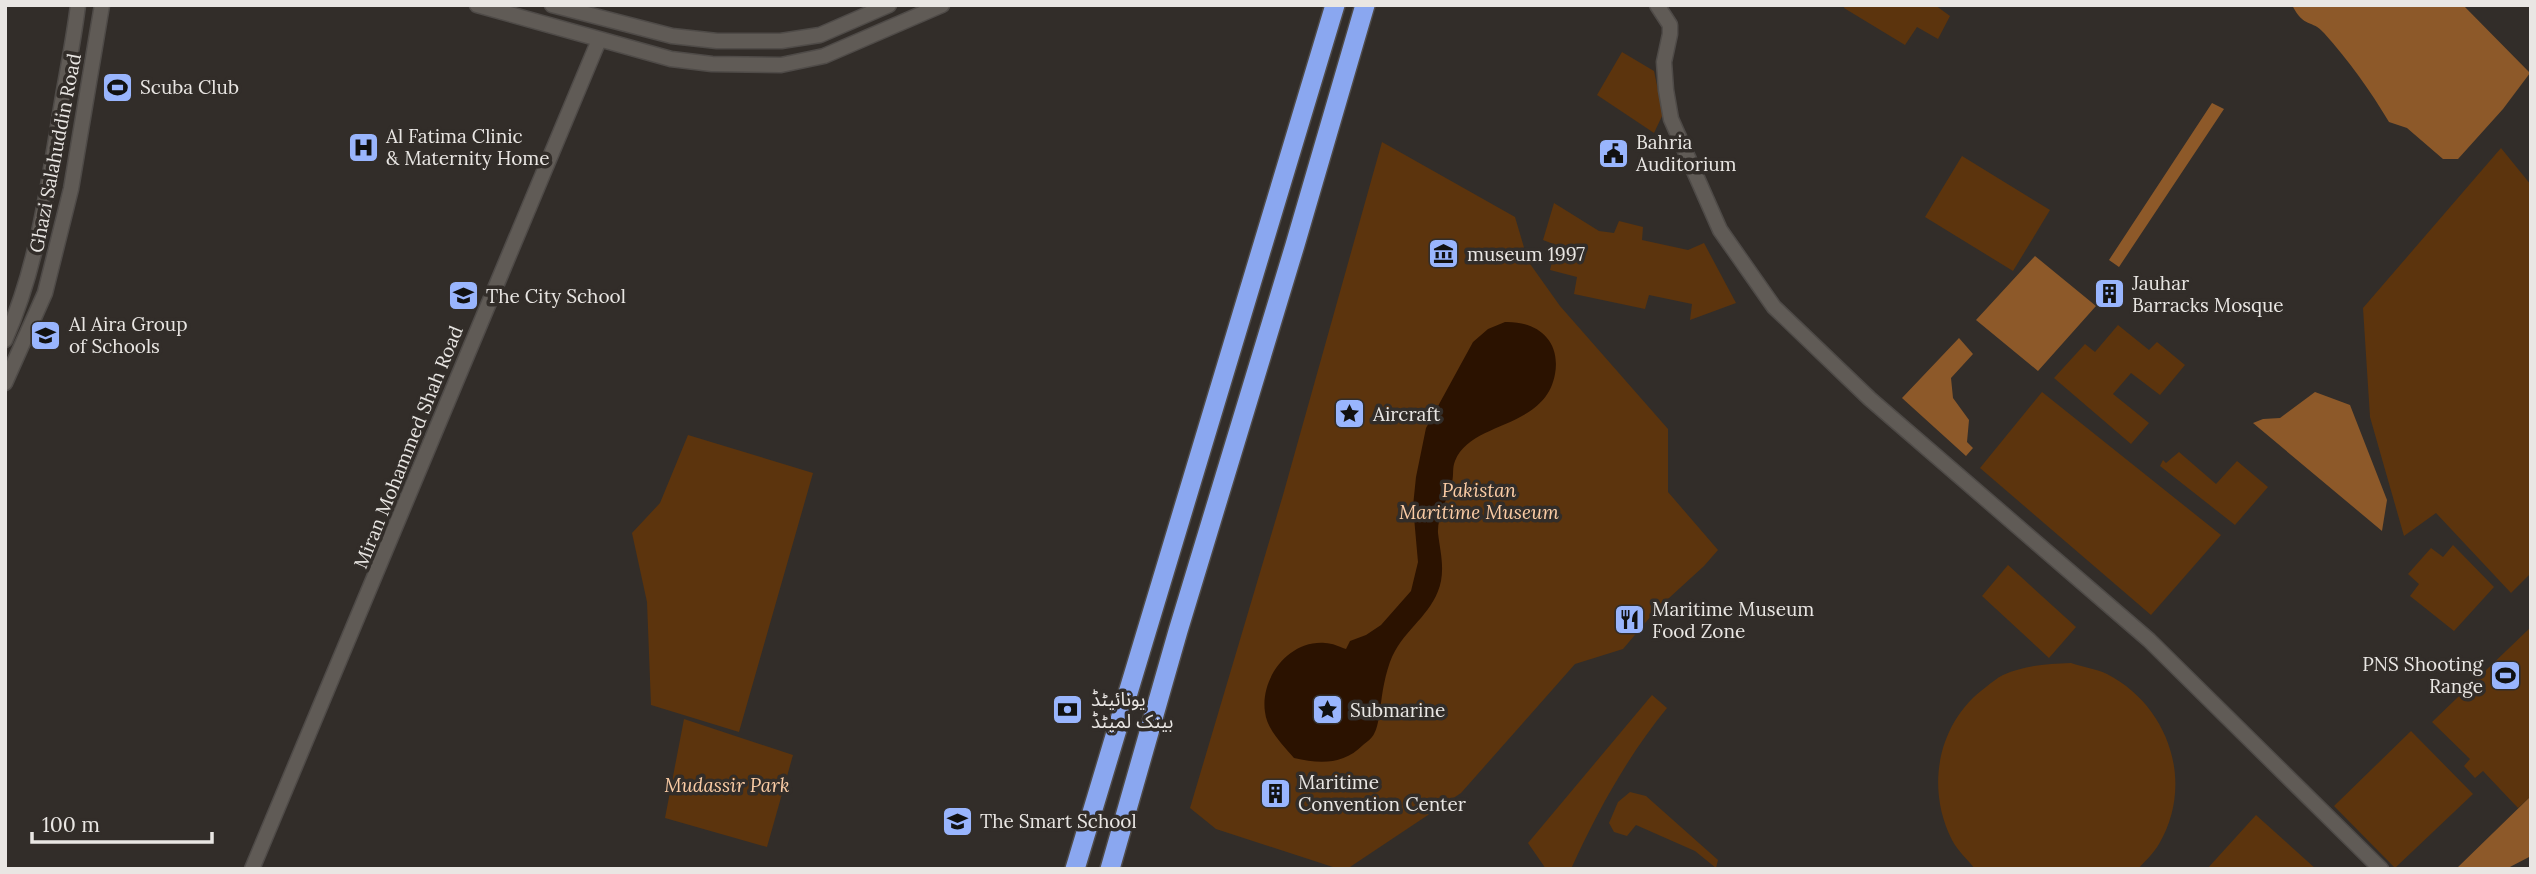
<svg xmlns="http://www.w3.org/2000/svg" width="2536" height="874" font-family="Lora,'Noto Sans Arabic',serif">
<style>
.green{fill:#5c340d}
.forest{fill:#8d5929}
.water{fill:#2b1200}
.lines{fill:none;stroke-linecap:round;stroke-linejoin:round}
.secondary-casing{stroke:#4f4b48;stroke-width:17}
.highway-casing{stroke:#4f4b48;stroke-width:22}
.secondary{stroke:#605b56;stroke-width:14}
.highway{stroke:#8aa7f0;stroke-width:19}
.labels{text-anchor:middle;dominant-baseline:central;stroke-width:7;stroke-linejoin:round;paint-order:stroke}
.poi-label{font-size:19px;fill:#e9e6e3;stroke:#322d29;text-anchor:start}
.street-label{font-size:19px;fill:#e9e6e3;stroke:#322d29}
.park-label{font-size:19px;font-style:italic;fill:#fbcca5;stroke:#322d29}
</style>
<rect width="100%" height="100%" fill="#322d29"/>
<!-- green -->
<path class="green" d="M 1845,5 L 1935,5 L 1950,16 L 1938,39 L 1917,27 L 1905,45 L 1844,8 Z
M 1622,52 L 1654,71 L 1663,114 L 1654,133 L 1597,95 Z
M 1382,142 L 1515,217 L 1528,261 L 1560,306 L 1668,429 L 1668,492 L 1718,550 L 1704,566 L 1657,609 L 1623,649 L 1575,664 L 1461,793 L 1347,869 L 1339,869 L 1216,829 L 1190,808 L 1283,495 Z
M 2501,148 L 2531,185 L 2531,573 L 2511,593 L 2436,513 L 2404,536 L 2370,417 L 2363,308 Z
M 1962,156 L 2050,210 L 2013,271 L 1925,217 Z
M 1554,203 L 1599,231 L 1614,233 L 1619,221 L 1643,227 L 1642,240 L 1688,250 L 1704,243 L 1736,303 L 1690,320 L 1692,304 L 1649,295 L 1645,309 L 1574,294 L 1577,277 L 1550,270 L 1556,245 L 1543,240 Z
M 2118,325 L 2149,350 L 2157,342 L 2185,365 L 2160,395 L 2131,373 L 2113,394 L 2149,423 L 2131,444 L 2054,378 L 2085,344 L 2095,352 Z
M 2042,392 L 2221,535 L 2151,615 L 1980,468 Z
M 688,435 L 813,473 L 739,732 L 651,705 L 647,602 L 632,533 L 660,503 Z
M 2179,452 L 2216,484 L 2237,461 L 2268,487 L 2235,525 L 2160,466 L 2163,460 L 2166,463 Z
M 2453,545 L 2494,587 L 2454,631 L 2410,596 L 2419,584 L 2408,574 L 2431,548 L 2443,557 Z
M 2008,565 L 2076,627 L 2049,658 L 1982,596 Z
M 2531,627 L 2531,796 L 2518,808 L 2483,771 L 2475,778 L 2464,766 L 2470,759 L 2432,722 Z
M 2071,663 C 2083,667 2097,669 2107,674 C 2169,706 2195,783 2159,844 C 2154,853 2145,861 2138,869 L 1975,869 C 1968,860 1957,850 1952,840 C 1925,787 1938,722 1986,687 C 1991,683 1997,678 2003,675 C 2026,665 2047,664 2071,663 Z
M 1652,695 L 1667,708 C 1627,757 1597,812 1571,869 L 1546,869 L 1528,843 Z
M 684,719 L 793,755 L 767,847 L 665,818 Z
M 2411,731 L 2473,794 L 2395,868 L 2334,806 Z
M 1630,792 L 1646,796 L 1718,860 L 1716,868 L 1695,851 L 1636,825 L 1627,836 L 1614,832 L 1609,823 L 1618,802 Z
M 2256,815 L 2316,869 L 2207,869 Z"/>
<!-- forest -->
<path class="forest" d="M 2292,5 L 2463,5 L 2530,73 L 2503,109 L 2458,159 L 2443,159 L 2407,128 L 2389,122 C 2370,90 2349,61 2324,33 C 2312,19 2304,29 2292,5 Z
M 2212,103 L 2224,109 L 2119,267 L 2109,260 Z
M 2035,256 L 2096,306 L 2038,371 L 1976,320 Z
M 1959,338 L 1973,354 L 1951,378 L 1953,398 L 1969,420 L 1967,442 L 1973,448 L 1966,456 L 1902,398 Z
M 2315,392 L 2350,405 L 2387,500 L 2382,531 L 2253,423 L 2263,419 L 2280,418 Z
M 2531,796 L 2531,856 L 2506,869 L 2456,869 Z"/>
<!-- water -->
<path class="water" d="M 1505,322 C 1537,321 1561,340 1555,374 C 1545,430 1471,420 1455,461 C 1452,468 1454,475 1452,482 C 1448,498 1437,517 1438,533 C 1440,550 1444,564 1441,581 C 1435,611 1409,626 1395,651 C 1387,665 1383,687 1381,703 C 1379,713 1379,725 1374,734 C 1372,738 1367,742 1363,745 C 1343,765 1320,764 1294,758 C 1283,745 1267,730 1265,712 C 1260,678 1289,640 1325,643 C 1332,643 1340,647 1346,649 L 1350,641 L 1366,635 L 1381,625 L 1411,591 L 1418,562 L 1413,506 L 1416,477 L 1426,428 L 1473,342 L 1488,329 Z"/>
<g class="lines">
<defs>
<path id="secondary" d="M 477,5 L 671,59 L 712,64 L 781,65 L 824,56 L 942,5
M 552,5 L 672,36 L 717,41 L 781,41 L 820,35 L 889,5
M 1657,5 L 1670,25 L 1670,34 L 1664,62 L 1666,90 L 1671,119 L 1720,230 L 1774,307 L 1870,399 L 2149,640 L 2381,869
M 5,340 C 35,272 46,200 58,127 C 64,86 73,46 78,5
M 5,383 L 45,293 L 71,189 L 102,5
M 252,869 L 599,40"/>
<path id="highway" d="M 1075,869 L 1335,5
M 1110,869 L 1178,631 L 1295,245 L 1365,5"/>
</defs>
<!-- secondary casing -->
<use href="#secondary" class="secondary-casing"/>
<!-- highway casing -->
<use href="#highway" class="highway-casing"/>
<!-- secondary -->
<use href="#secondary" class="secondary"/>
<!-- highway -->
<use href="#highway" class="highway"/>
</g>
<!-- icons -->
<defs>
<symbol id="stadium-square" viewBox="-11 -11 22 22"><rect x="-9" y="-9" width="18" height="18" rx="4" fill="#99b5fd" stroke="#322d29"/><path d="M0-5a6.5 5 0 1 0 0 10a6.5 5 0 1 0 0-10ZM-3.5-1.8h7v3.6h-7Z" fill="#111"/></symbol>
<symbol id="hospital-square" viewBox="-11 -11 22 22"><rect x="-9" y="-9" width="18" height="18" rx="4" fill="#99b5fd" stroke="#322d29"/><path d="M-5-5h3v3.5h4V-5h3V5h-3V1.5h-4V5h-3Z" fill="#111"/></symbol>
<symbol id="civic-square" viewBox="-11 -11 22 22"><rect x="-9" y="-9" width="18" height="18" rx="4" fill="#99b5fd" stroke="#322d29"/><path d="M-.6-6.5H3V-4.5H.6V-3L4-1V1h2V6H-6V1h2V-1L-.6-3ZM-1.2 2.5V6h2.4V2.5Z" fill="#111"/></symbol>
<symbol id="museum-square" viewBox="-11 -11 22 22"><rect x="-9" y="-9" width="18" height="18" rx="4" fill="#99b5fd" stroke="#322d29"/><path d="M0-6L6-3V-2H-6V-3ZM-5-1h2V3h-2ZM-1-1h2V3h-2ZM3-1h2V3H3ZM-6 4H6V6H-6Z" fill="#111"/></symbol>
<symbol id="building-square" viewBox="-11 -11 22 22"><rect x="-9" y="-9" width="18" height="18" rx="4" fill="#99b5fd" stroke="#322d29"/><path d="M-4-6H4V6H1V3H-1V6H-4ZM-2.5-4.3h1.7v1.8h-1.7ZM.8-4.3h1.7v1.8H.8ZM-2.5-1h1.7V.8h-1.7ZM.8-1h1.7V.8H.8Z" fill="#111"/></symbol>
<symbol id="school-square" viewBox="-11 -11 22 22"><rect x="-9" y="-9" width="18" height="18" rx="4" fill="#99b5fd" stroke="#322d29"/><path d="M0-5L7-2L0 1L-7-2ZM-4 1L0 2.5L4 1V4Q0 6-4 4Z" fill="#111"/></symbol>
<symbol id="sight-square" viewBox="-11 -11 22 22"><rect x="-9" y="-9" width="18" height="18" rx="4" fill="#99b5fd" stroke="#322d29"/><path d="M0-6L1.8-2.2L6-1.7L2.9 1.2L3.7 5.4L0 3.3L-3.7 5.4L-2.9 1.2L-6-1.7L-1.8-2.2Z" fill="#111"/></symbol>
<symbol id="restaurant-square" viewBox="-11 -11 22 22"><rect x="-9" y="-9" width="18" height="18" rx="4" fill="#99b5fd" stroke="#322d29"/><path d="M-5-6h1v4h1v-4h1v4h1v-4h1v5L-1.5 .5V6h-2V.5L-5-1ZM5-6V6H3V1.5H1.5Q1.5-4 5-6Z" fill="#111"/></symbol>
<symbol id="bank-square" viewBox="-11 -11 22 22"><rect x="-9" y="-9" width="18" height="18" rx="4" fill="#99b5fd" stroke="#322d29"/><path d="M-6-4H6V4H-6ZM0-2.3a2.3 2.3 0 1 0 0 4.6a2.3 2.3 0 1 0 0-4.6Z" fill="#111"/></symbol>
</defs>
<g fill-rule="evenodd">
<use href="#stadium-square" x="100" y="70" width="35" height="35"/>
<use href="#hospital-square" x="346" y="130" width="35" height="35"/>
<use href="#civic-square" x="1596" y="136" width="35" height="35"/>
<use href="#museum-square" x="1426" y="236" width="35" height="35"/>
<use href="#building-square" x="2092" y="276" width="35" height="35"/>
<use href="#school-square" x="446" y="278" width="35" height="35"/>
<use href="#school-square" x="28" y="318" width="35" height="35"/>
<use href="#sight-square" x="1332" y="396" width="35" height="35"/>
<use href="#restaurant-square" x="1612" y="602" width="35" height="35"/>
<use href="#stadium-square" x="2488" y="658" width="35" height="35"/>
<use href="#bank-square" x="1050" y="692" width="35" height="35"/>
<use href="#sight-square" x="1310" y="692" width="35" height="35"/>
<use href="#building-square" x="1258" y="776" width="35" height="35"/>
<use href="#school-square" x="940" y="804" width="35" height="35"/>
</g>
<g class="labels">
<!-- poi labels -->
<g class="poi-label">
<text x="140" y="87">Scuba Club</text>
<text x="386" y="136">Al Fatima Clinic<tspan x="386" dy="22">&amp; Maternity Home</tspan></text>
<text x="1636" y="142">Bahria<tspan x="1636" dy="22">Auditorium</tspan></text>
<text x="1467" y="254">museum 1997</text>
<text x="2132" y="283">Jauhar<tspan x="2132" dy="22">Barracks Mosque</tspan></text>
<text x="486" y="296">The City School</text>
<text x="69" y="324">Al Aira Group<tspan x="69" dy="22">of Schools</tspan></text>
<text x="1373" y="414">Aircraft</text>
<text x="1652" y="609">Maritime Museum<tspan x="1652" dy="22">Food Zone</tspan></text>
<text x="2483" y="664" text-anchor="end">PNS Shooting<tspan x="2483" dy="22">Range</tspan></text>
<text x="1091" y="699">یونائیٹڈ<tspan x="1091" dy="22">بینک لمیٹڈ</tspan></text>
<text x="1350" y="710">Submarine</text>
<text x="1298" y="782">Maritime<tspan x="1298" dy="22">Convention Center</tspan></text>
<text x="980" y="821">The Smart School</text>
</g>
<!-- street labels -->
<g class="street-label">
<text transform="translate(55 153) rotate(-79)">Ghazi Salahuddin Road</text>
<text transform="translate(408 447) rotate(-68)">Miran Mohammed Shah Road</text>
</g>
<!-- park labels -->
<g class="park-label">
<text x="1479" y="490">Pakistan<tspan x="1479" dy="22">Maritime Museum</tspan></text>
<text x="727" y="785">Mudassir Park</text>
</g>
</g>
<!-- border -->
<rect width="2536" height="874" fill="none" stroke="#e9e6e3" stroke-width="14"/>
<!-- scale -->
<path d="M32 832v10h180v-10" fill="none" stroke="#e9e6e3" stroke-width="3.5"/>
<text x="42" y="832" font-size="21" fill="#e9e6e3" stroke="#322d29" stroke-width="5" paint-order="stroke">100 m</text>
</svg>
